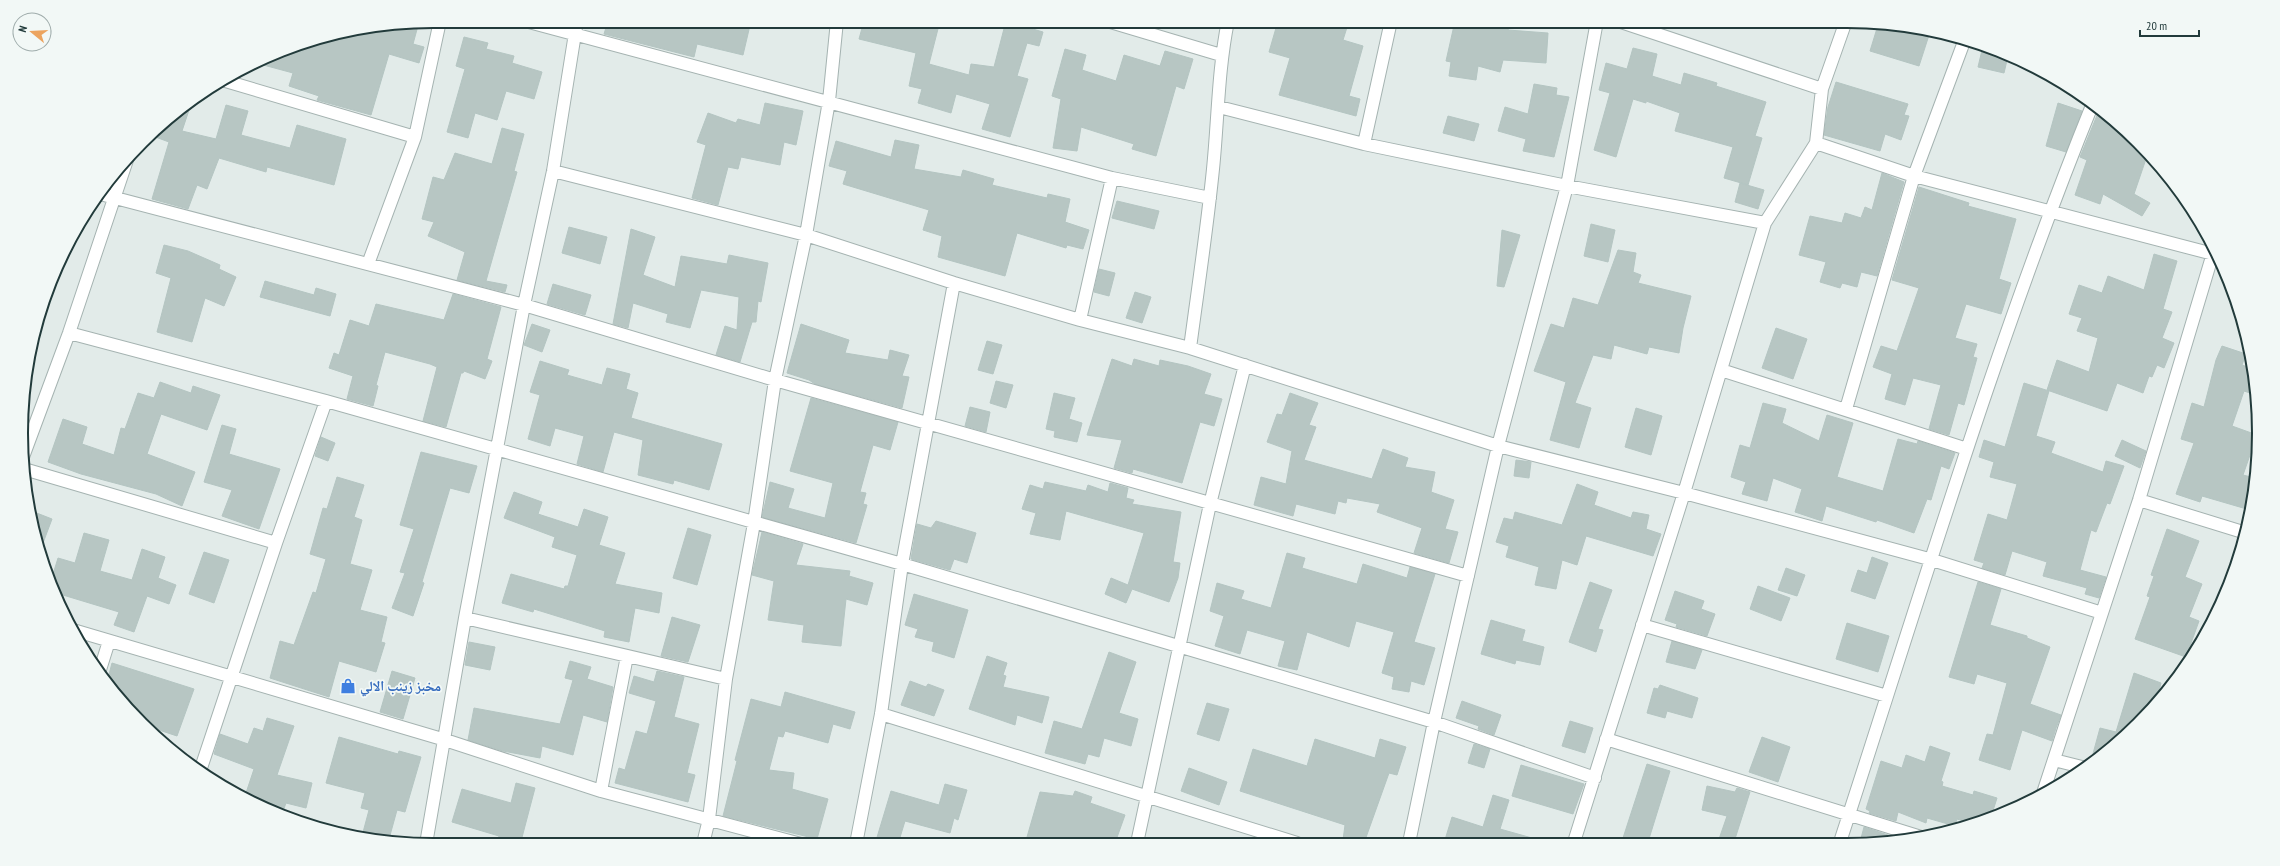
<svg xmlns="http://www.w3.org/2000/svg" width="2280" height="866" font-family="'PT Sans Narrow','Noto Naskh Arabic',sans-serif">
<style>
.building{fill:#b7c6c3;stroke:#b4c5c2}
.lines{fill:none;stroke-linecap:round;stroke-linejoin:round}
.minor-casing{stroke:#a5b3b1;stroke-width:14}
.minor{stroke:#fff;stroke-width:12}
.labels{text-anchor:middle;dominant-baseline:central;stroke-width:3.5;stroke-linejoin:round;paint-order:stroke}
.shop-label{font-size:14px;font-weight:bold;fill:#366cbe;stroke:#f2f8f6;text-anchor:start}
.rim{fill:none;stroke:#223b3b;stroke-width:2}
</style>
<rect width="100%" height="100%" fill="#e2ebe9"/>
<!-- building -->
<path class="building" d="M 608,21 L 751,21 L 743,55 L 697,44 L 694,57 L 604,34 Z
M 864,21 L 940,21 L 929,64 L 969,75 L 971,64 L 994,67 L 1006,21 L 1043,32 L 1039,46 L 1027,43 L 1017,76 L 1028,79 L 1010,137 L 982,129 L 990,104 L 956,94 L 951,113 L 918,103 L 922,89 L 909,86 L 916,53 L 859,39 Z
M 1278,21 L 1349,21 L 1343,40 L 1363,46 L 1349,96 L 1360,99 L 1356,116 L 1279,95 L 1290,58 L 1269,52 Z
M 1455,21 L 1489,27 L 1491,21 L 1511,21 L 1508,30 L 1548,33 L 1546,63 L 1503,60 L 1500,72 L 1478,66 L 1476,80 L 1449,76 L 1451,62 L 1446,61 Z
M 419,22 L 413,44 L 424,47 L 419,63 L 389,54 L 371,115 L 317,100 L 319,96 L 289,86 L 293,73 L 256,63 L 300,43 L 353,29 Z
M 1878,25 L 1930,32 L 1919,66 L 1870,51 Z
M 464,37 L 488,43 L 486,49 L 514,56 L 512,63 L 542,72 L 534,99 L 506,91 L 497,120 L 475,113 L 468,138 L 447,132 L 465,69 L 456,66 Z
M 1983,46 L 2008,56 L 2004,73 L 1978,67 Z
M 1633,48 L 1657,54 L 1652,76 L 1681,85 L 1684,73 L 1717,83 L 1716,86 L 1766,102 L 1755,136 L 1762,138 L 1748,185 L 1724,178 L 1733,147 L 1675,131 L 1680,113 L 1646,101 L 1646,103 L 1633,99 L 1616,157 L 1594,150 L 1610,93 L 1599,90 L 1606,63 L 1627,69 Z
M 1065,49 L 1086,55 L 1082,70 L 1116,81 L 1124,55 L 1160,66 L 1165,51 L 1193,59 L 1184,89 L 1176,86 L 1156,156 L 1132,149 L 1134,144 L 1081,127 L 1077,151 L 1053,148 L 1061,99 L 1052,96 Z
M 1836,82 L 1908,104 L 1904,115 L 1909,116 L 1901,140 L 1885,134 L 1880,151 L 1824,135 L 1828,107 Z
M 1534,84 L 1557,88 L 1556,95 L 1569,97 L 1554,157 L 1523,151 L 1526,139 L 1498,131 L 1505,107 L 1528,114 Z
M 192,101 L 182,131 L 216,139 L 226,105 L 248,111 L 241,135 L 290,148 L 297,125 L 346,139 L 334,185 L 267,167 L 266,172 L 219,158 L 207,189 L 197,185 L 188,209 L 152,199 L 169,142 L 150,135 L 162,123 Z
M 765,103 L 803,111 L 796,145 L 784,142 L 780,165 L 741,157 L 738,169 L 728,167 L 718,205 L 692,198 L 706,145 L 697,142 L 708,113 L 736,123 L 738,119 L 760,125 Z
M 2058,103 L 2082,111 L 2066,152 L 2046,146 Z
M 2100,108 L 2148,153 L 2134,194 L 2150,203 L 2142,216 L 2103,194 L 2100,204 L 2075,195 L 2087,160 L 2080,157 Z
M 1448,116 L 1479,124 L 1474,141 L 1443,133 Z
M 502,128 L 524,134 L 514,171 L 517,172 L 486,281 L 507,285 L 505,292 L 457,280 L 465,252 L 428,236 L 434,222 L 422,219 L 433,177 L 444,180 L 455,153 L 492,164 Z
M 895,140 L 919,145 L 914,169 L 961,177 L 963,170 L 994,179 L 992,185 L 1047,198 L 1048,194 L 1070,199 L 1065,222 L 1089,230 L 1083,249 L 1067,245 L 1066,248 L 1017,233 L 1005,276 L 938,257 L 942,236 L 923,230 L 929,210 L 843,184 L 847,171 L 829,166 L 836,141 L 891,157 Z
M 1882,173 L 1904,182 L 1877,276 L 1861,272 L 1857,287 L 1842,283 L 1840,288 L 1820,282 L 1826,262 L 1799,255 L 1810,216 L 1842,223 L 1845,213 L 1861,218 L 1865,207 L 1872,210 Z
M 1740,183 L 1764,190 L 1758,209 L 1735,202 Z
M 1919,187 L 1969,203 L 1968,206 L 2016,219 L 1999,279 L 2011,283 L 2001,314 L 1966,304 L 1955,338 L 1977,344 L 1973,357 L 1977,358 L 1964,405 L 1958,403 L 1949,435 L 1929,429 L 1941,385 L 1913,378 L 1905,405 L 1885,399 L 1892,374 L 1873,367 L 1881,346 L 1897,351 L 1919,288 L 1892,280 Z
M 1117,201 L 1159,211 L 1154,229 L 1112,218 Z
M 1591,224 L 1615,230 L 1608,262 L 1584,256 Z
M 569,227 L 607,237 L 600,264 L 562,253 Z
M 631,229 L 655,237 L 643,275 L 675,287 L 681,256 L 727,264 L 729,255 L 768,263 L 761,302 L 758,301 L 756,322 L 752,322 L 740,362 L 716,355 L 725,326 L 737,330 L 739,297 L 701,290 L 690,328 L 666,322 L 668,314 L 633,303 L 628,328 L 613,324 Z
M 1502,230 L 1520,235 L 1504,287 L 1497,286 Z
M 164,245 L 188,251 L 220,265 L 219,269 L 236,277 L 224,306 L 205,298 L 192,342 L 157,332 L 171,278 L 156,273 Z
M 1618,250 L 1636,253 L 1633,272 L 1641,275 L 1638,283 L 1691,296 L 1683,328 L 1679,353 L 1649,347 L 1647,354 L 1614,345 L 1611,359 L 1593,355 L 1575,403 L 1591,408 L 1579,448 L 1550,440 L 1566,382 L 1534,371 L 1551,324 L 1564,328 L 1573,298 L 1598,305 Z
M 2154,254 L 2177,261 L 2163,309 L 2172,312 L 2162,338 L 2174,343 L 2164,368 L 2157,365 L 2152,377 L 2149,376 L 2143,393 L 2117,383 L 2107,411 L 2047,390 L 2057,360 L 2089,372 L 2098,338 L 2077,331 L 2082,318 L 2069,314 L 2079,285 L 2102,293 L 2108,276 L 2144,290 Z
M 1099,269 L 1115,273 L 1109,296 L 1094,292 Z
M 265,281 L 314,295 L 316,288 L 336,294 L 330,316 L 260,297 Z
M 553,284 L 591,295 L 585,315 L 547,304 Z
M 1135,292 L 1151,297 L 1142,323 L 1126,318 Z
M 453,294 L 501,307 L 487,359 L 492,361 L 485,379 L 464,371 L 463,373 L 461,373 L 446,427 L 423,421 L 437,367 L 430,364 L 385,352 L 376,385 L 378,386 L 373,406 L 347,399 L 353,376 L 329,368 L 334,353 L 339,355 L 350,320 L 369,326 L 376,304 L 444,320 Z
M 532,324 L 550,330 L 542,352 L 524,345 Z
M 801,324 L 849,340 L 845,353 L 888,360 L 890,350 L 909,355 L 902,376 L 909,377 L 902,408 L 815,384 L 809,380 L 787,373 Z
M 1776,328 L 1807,339 L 1793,379 L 1762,368 Z
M 987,341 L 1002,345 L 993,374 L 978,370 Z
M 2222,346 L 2246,354 L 2242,365 L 2253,369 L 2256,379 L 2256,395 L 2244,391 L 2232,426 L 2257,435 L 2243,475 L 2255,478 L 2250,510 L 2202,496 L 2200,502 L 2176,494 L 2194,443 L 2181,439 L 2192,403 L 2204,407 L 2216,360 Z
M 1112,359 L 1132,366 L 1134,359 L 1159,366 L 1160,360 L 1188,366 L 1211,374 L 1204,394 L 1222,399 L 1214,426 L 1200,422 L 1182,483 L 1133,469 L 1132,473 L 1114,468 L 1122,440 L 1087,435 Z
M 540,361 L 569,370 L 567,375 L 602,385 L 607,368 L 630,374 L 626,389 L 638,393 L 631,418 L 722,444 L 709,490 L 674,480 L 673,484 L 638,475 L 643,440 L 614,432 L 603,472 L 577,464 L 584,436 L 555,428 L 550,446 L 528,439 L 540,395 L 530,392 Z
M 996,381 L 1013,385 L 1006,408 L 990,403 Z
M 160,382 L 191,393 L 193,386 L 220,395 L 207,430 L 161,414 L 147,454 L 195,472 L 182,506 L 156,494 L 81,474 L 48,462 L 63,419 L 87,427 L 82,444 L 114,455 L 121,428 L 125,429 L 138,393 L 154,398 Z
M 2024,383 L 2049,391 L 2036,436 L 2055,442 L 2051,453 L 2103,472 L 2106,461 L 2124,466 L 2110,504 L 2107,503 L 2096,532 L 2091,530 L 2080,570 L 2106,577 L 2099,598 L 2085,594 L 2087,588 L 2043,576 L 2047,562 L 2012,551 L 2005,575 L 1982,568 L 1984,563 L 1974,560 L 1988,514 L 2007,520 L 2017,484 L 1990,477 L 1994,462 L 1979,457 L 1984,440 L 2005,447 Z
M 1054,393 L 1075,398 L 1069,419 L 1082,423 L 1077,442 L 1054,437 L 1055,431 L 1046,429 Z
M 1290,393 L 1318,403 L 1309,425 L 1316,427 L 1304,460 L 1372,479 L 1383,449 L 1408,458 L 1405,467 L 1435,472 L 1431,492 L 1454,500 L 1445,529 L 1458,532 L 1449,563 L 1414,553 L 1422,528 L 1377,512 L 1380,504 L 1347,498 L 1346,503 L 1338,501 L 1335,514 L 1296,504 L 1293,516 L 1254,505 L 1261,477 L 1286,484 L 1292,451 L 1267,442 L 1277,414 L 1282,415 Z
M 811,398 L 898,422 L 890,450 L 873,445 L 860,492 L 866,493 L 863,504 L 867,505 L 856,543 L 762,517 L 770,482 L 794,489 L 788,508 L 825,518 L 833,483 L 790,471 Z
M 1763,403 L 1786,409 L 1782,423 L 1819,441 L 1827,415 L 1853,423 L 1837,477 L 1883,491 L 1898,439 L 1917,444 L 1918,441 L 1955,453 L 1949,469 L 1941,466 L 1931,500 L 1927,499 L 1914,533 L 1877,520 L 1876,522 L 1826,506 L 1822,521 L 1795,512 L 1802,489 L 1773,478 L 1767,501 L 1742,494 L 1746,482 L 1731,477 L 1740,445 L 1750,448 Z
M 970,407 L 990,412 L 986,432 L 965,426 Z
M 1636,408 L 1662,416 L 1651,455 L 1625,447 Z
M 222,425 L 236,429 L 229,454 L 280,469 L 259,529 L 222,516 L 232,490 L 204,482 Z
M 321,437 L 335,443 L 328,461 L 315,456 Z
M 2122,440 L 2146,451 L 2140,468 L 2115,456 Z
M 421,452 L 477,466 L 469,493 L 450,488 L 422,582 L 424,583 L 413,616 L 392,608 L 405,573 L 400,572 L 414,529 L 400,525 Z
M 1516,460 L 1531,462 L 1529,478 L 1514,476 Z
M 337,477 L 364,485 L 354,517 L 362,520 L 350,564 L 372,570 L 360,610 L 387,617 L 381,642 L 385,643 L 376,672 L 339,661 L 329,697 L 270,678 L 280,641 L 294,645 L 313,592 L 316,593 L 326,559 L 310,554 L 323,508 L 327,509 Z
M 1045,482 L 1086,491 L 1088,485 L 1108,492 L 1110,483 L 1128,488 L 1126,498 L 1134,500 L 1132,504 L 1181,512 L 1173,562 L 1180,563 L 1178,578 L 1169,602 L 1132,589 L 1126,603 L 1105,594 L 1111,578 L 1128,585 L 1144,533 L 1066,511 L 1060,540 L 1030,534 L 1036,513 L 1022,509 L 1030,485 L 1043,489 Z
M 1577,484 L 1598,492 L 1594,505 L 1631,518 L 1633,512 L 1649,515 L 1646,529 L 1661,534 L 1653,556 L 1586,536 L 1577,565 L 1562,560 L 1556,589 L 1535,585 L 1539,567 L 1506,557 L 1509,546 L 1496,542 L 1504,518 L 1513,520 L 1515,512 L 1562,525 Z
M 514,492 L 542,502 L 538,514 L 578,527 L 584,509 L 608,517 L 599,545 L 625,553 L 615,584 L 662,593 L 659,613 L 635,608 L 629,642 L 604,637 L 605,631 L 534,609 L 533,612 L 502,603 L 511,574 L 564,589 L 565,586 L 568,586 L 577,555 L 552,547 L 555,537 L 504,518 Z
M 29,510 L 52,519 L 40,551 L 29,514 Z
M 936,521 L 976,533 L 967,563 L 954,559 L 950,570 L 911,559 L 917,524 L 931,528 Z
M 688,528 L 711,535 L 697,585 L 673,578 Z
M 2167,529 L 2199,541 L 2185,577 L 2202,584 L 2189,617 L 2199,621 L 2186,657 L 2135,639 L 2150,597 L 2147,596 L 2154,576 L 2151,575 Z
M 762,532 L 803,544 L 796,565 L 850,571 L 849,576 L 873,583 L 867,605 L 846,599 L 841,646 L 802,642 L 804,625 L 768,620 L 774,581 L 752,575 Z
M 84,533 L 109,540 L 100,571 L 132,580 L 142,549 L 165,557 L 158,578 L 176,585 L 169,604 L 147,596 L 134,632 L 114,625 L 119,612 L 53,592 L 50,584 L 58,558 L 75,563 Z
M 204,552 L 229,560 L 214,603 L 189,594 Z
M 1287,553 L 1305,558 L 1302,568 L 1357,584 L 1363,564 L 1407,578 L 1410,567 L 1435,574 L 1414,642 L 1435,648 L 1424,685 L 1411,681 L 1409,692 L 1392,689 L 1394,677 L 1382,673 L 1394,632 L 1356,621 L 1349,647 L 1307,632 L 1297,670 L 1278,666 L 1285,641 L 1247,630 L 1240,654 L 1215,646 L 1224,616 L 1210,611 L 1217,583 L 1244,591 L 1241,599 L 1271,608 Z
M 1872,557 L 1888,563 L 1875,599 L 1851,591 L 1858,570 L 1867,573 Z
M 1786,568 L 1805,575 L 1797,596 L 1778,590 Z
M 1590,582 L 1612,590 L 1598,629 L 1603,630 L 1596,652 L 1569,642 Z
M 1978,582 L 2001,589 L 1990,625 L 2027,636 L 2027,638 L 2050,647 L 2030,704 L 2061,715 L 2056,728 L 2052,741 L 2022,730 L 2010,770 L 1979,760 L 1987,734 L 1993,735 L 2007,683 L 1977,674 L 1974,684 L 1949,677 Z
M 1758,586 L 1790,598 L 1781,621 L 1750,609 Z
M 1675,591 L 1704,601 L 1701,609 L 1715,614 L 1707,636 L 1676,627 L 1677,624 L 1665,620 Z
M 914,594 L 968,610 L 954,658 L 932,651 L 934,642 L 915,637 L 918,629 L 905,625 Z
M 672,617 L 700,625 L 688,662 L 661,656 Z
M 1491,620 L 1525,630 L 1522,641 L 1544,647 L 1540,665 L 1516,660 L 1515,664 L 1481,654 Z
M 1847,623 L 1889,636 L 1878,672 L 1836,659 Z
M 1672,641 L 1702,650 L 1695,669 L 1666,662 Z
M 469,642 L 495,647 L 490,670 L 465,665 Z
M 1109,652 L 1136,662 L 1119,713 L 1138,719 L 1131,746 L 1104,738 L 1099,757 L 1088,754 L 1085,764 L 1045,753 L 1054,721 L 1082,729 Z
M 987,656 L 1007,663 L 1003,675 L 1006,676 L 1003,687 L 1049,697 L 1042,723 L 1017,715 L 1015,725 L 969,709 Z
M 570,661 L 591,667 L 587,679 L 613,687 L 607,722 L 583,715 L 573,755 L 542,746 L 540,758 L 503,751 L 468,740 L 474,708 L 560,724 L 573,680 L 565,678 Z
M 112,663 L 194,689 L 177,736 L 141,724 L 107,682 Z
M 392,671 L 415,678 L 403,719 L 380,712 Z
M 657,671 L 684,677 L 674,717 L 699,724 L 687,773 L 695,775 L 688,802 L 615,783 L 619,768 L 625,770 L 636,731 L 647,734 L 656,701 L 629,693 L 634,676 L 654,682 Z
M 2134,673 L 2161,683 L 2157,699 L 2118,743 L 2091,761 L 2100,728 L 2116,732 Z
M 910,681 L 926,687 L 928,684 L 944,690 L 934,716 L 901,705 Z
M 1660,685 L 1698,698 L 1692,718 L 1667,711 L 1665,718 L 1647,713 L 1654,688 L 1658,689 Z
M 785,692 L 855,712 L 850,729 L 833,724 L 828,743 L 785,731 L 783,737 L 778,736 L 769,770 L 794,773 L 792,789 L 828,799 L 817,839 L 723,816 L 737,761 L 735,760 L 751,699 L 781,707 Z
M 1462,701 L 1501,715 L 1494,735 L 1478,729 L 1479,726 L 1456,718 Z
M 1207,703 L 1229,709 L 1219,741 L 1197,734 Z
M 267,718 L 294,726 L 277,775 L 312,783 L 306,808 L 286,803 L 282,814 L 251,803 L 244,799 L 254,769 L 214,754 L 220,734 L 248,744 L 254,728 L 263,731 Z
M 1570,721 L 1593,728 L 1585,753 L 1562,746 Z
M 339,737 L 398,754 L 399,751 L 421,757 L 405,812 L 397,810 L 389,839 L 362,836 L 369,810 L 361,808 L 365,793 L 326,783 Z
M 1762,737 L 1790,747 L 1778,782 L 1749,772 Z
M 1315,739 L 1375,758 L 1380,739 L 1406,747 L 1397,775 L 1389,773 L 1364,843 L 1343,840 L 1345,825 L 1240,791 L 1253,749 L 1307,766 Z
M 1474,744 L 1490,749 L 1484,768 L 1468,763 Z
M 1930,746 L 1950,753 L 1941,781 L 1943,782 L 1942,786 L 1973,795 L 1974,791 L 1997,798 L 1991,817 L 1973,824 L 1957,819 L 1955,826 L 1927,818 L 1926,823 L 1898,812 L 1896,821 L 1869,813 L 1870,811 L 1866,809 L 1881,761 L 1902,768 L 1906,755 L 1925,762 Z
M 1647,764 L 1670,771 L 1648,842 L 1635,842 L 1623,838 Z
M 1521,765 L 1584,784 L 1573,814 L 1512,796 Z
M 1189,768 L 1227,782 L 1219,805 L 1181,791 Z
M 516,783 L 535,788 L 520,845 L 497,845 L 499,836 L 452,822 L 462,789 L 511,803 Z
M 945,784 L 967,790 L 958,820 L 954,818 L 950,833 L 905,821 L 898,844 L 875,844 L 891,791 L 939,805 Z
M 1707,786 L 1735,792 L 1737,788 L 1750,792 L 1734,842 L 1718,842 L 1727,816 L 1702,810 Z
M 1075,791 L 1092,797 L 1090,803 L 1125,815 L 1115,843 L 1025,844 L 1040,792 L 1073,796 Z
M 1493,795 L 1509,800 L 1500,829 L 1532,838 L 1531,842 L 1444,843 L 1452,817 L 1483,827 Z
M 1864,827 L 1891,836 L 1890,841 L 1860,842 Z"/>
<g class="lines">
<defs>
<path id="minor" d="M 525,21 L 1112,178 L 1210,198
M 1107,21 L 1221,55
M 1618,21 L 1822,89
M 222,80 L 415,137
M 1219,107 L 1364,144 L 1567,186 L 1765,223
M 1816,143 L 1914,176 L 2217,255
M 1364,144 L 1391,21
M 553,171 L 806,235 L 954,283 L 1080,320 L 1190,348 L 1498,446 L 1684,493 L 1929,559 L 2102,613
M 100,194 L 524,305 L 775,380 L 1468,576
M 368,264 L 415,137 L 440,21
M 1080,320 L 1112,178
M 69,333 L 326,401 L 902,564 L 1434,722 L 1595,778
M 1190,348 C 1198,288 1207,229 1213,169 C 1218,120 1218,70 1228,21
M 1721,370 L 1967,449
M 1846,409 L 1914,176 L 1965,39
M 23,457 L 69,333 L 128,157
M 24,469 L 276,543
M 2139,500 L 2246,533
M 465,618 L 726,679
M 1642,625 L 1887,696
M 73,630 L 442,739 L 601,791 L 801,844
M 99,673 L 109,641
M 881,714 L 1297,843
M 1606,739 L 1921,837
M 2054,760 L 2082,767
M 200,771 L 276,543 L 326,401
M 601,791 L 627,656
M 2043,793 L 2139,500 L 2214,250
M 1574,842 L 1684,493 L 1765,223 L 1816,143 L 1822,89 L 1846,21
M 1840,842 C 1921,594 1995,344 2093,103
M 1137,843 L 1210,504 L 1245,365
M 1409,843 L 1434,722 L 1498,446 L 1567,186 L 1597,21
M 426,844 L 465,618 L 524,305 L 553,171 L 577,21
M 703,844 L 709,819 L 726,679 L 754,523 L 775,380 L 806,235 L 829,101 L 837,21
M 856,844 L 881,714 L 902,564 L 954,283"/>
</defs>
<!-- minor casing -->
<use href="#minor" class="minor-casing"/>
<!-- minor -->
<use href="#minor" class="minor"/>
</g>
<!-- icons -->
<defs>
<symbol id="shop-bare" viewBox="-9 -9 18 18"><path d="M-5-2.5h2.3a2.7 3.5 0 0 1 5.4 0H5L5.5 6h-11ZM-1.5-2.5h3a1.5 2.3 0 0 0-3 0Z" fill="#3f7fe0" stroke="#f2f8f6" stroke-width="2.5" paint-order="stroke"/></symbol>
</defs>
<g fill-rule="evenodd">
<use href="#shop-bare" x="337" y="675" width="22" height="22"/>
</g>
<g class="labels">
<!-- shop labels -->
<g class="shop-label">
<text x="360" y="686">مخبز زينب الالي</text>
</g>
</g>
<!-- crop -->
<path d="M0 0H2280V866H0ZM433 28H1847A405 405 0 0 1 2252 433V433A405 405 0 0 1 1847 838H433A405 405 0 0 1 28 433V433A405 405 0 0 1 433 28Z" fill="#f2f8f6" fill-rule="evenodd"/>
<path class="rim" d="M433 28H1847A405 405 0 0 1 2252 433V433A405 405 0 0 1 1847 838H433A405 405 0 0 1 28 433V433A405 405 0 0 1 433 28Z"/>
<!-- north arrow -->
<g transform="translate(32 32) rotate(288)"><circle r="19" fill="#f2f8f6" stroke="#9facab"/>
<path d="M0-3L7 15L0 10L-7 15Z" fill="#eca45f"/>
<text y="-6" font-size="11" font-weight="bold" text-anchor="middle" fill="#223b3b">N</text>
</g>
<!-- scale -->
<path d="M2140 30v6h59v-6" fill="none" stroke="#223b3b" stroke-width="2"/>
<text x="2146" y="30" font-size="12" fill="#223b3b" stroke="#f2f8f6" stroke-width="3" paint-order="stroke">20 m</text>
</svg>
